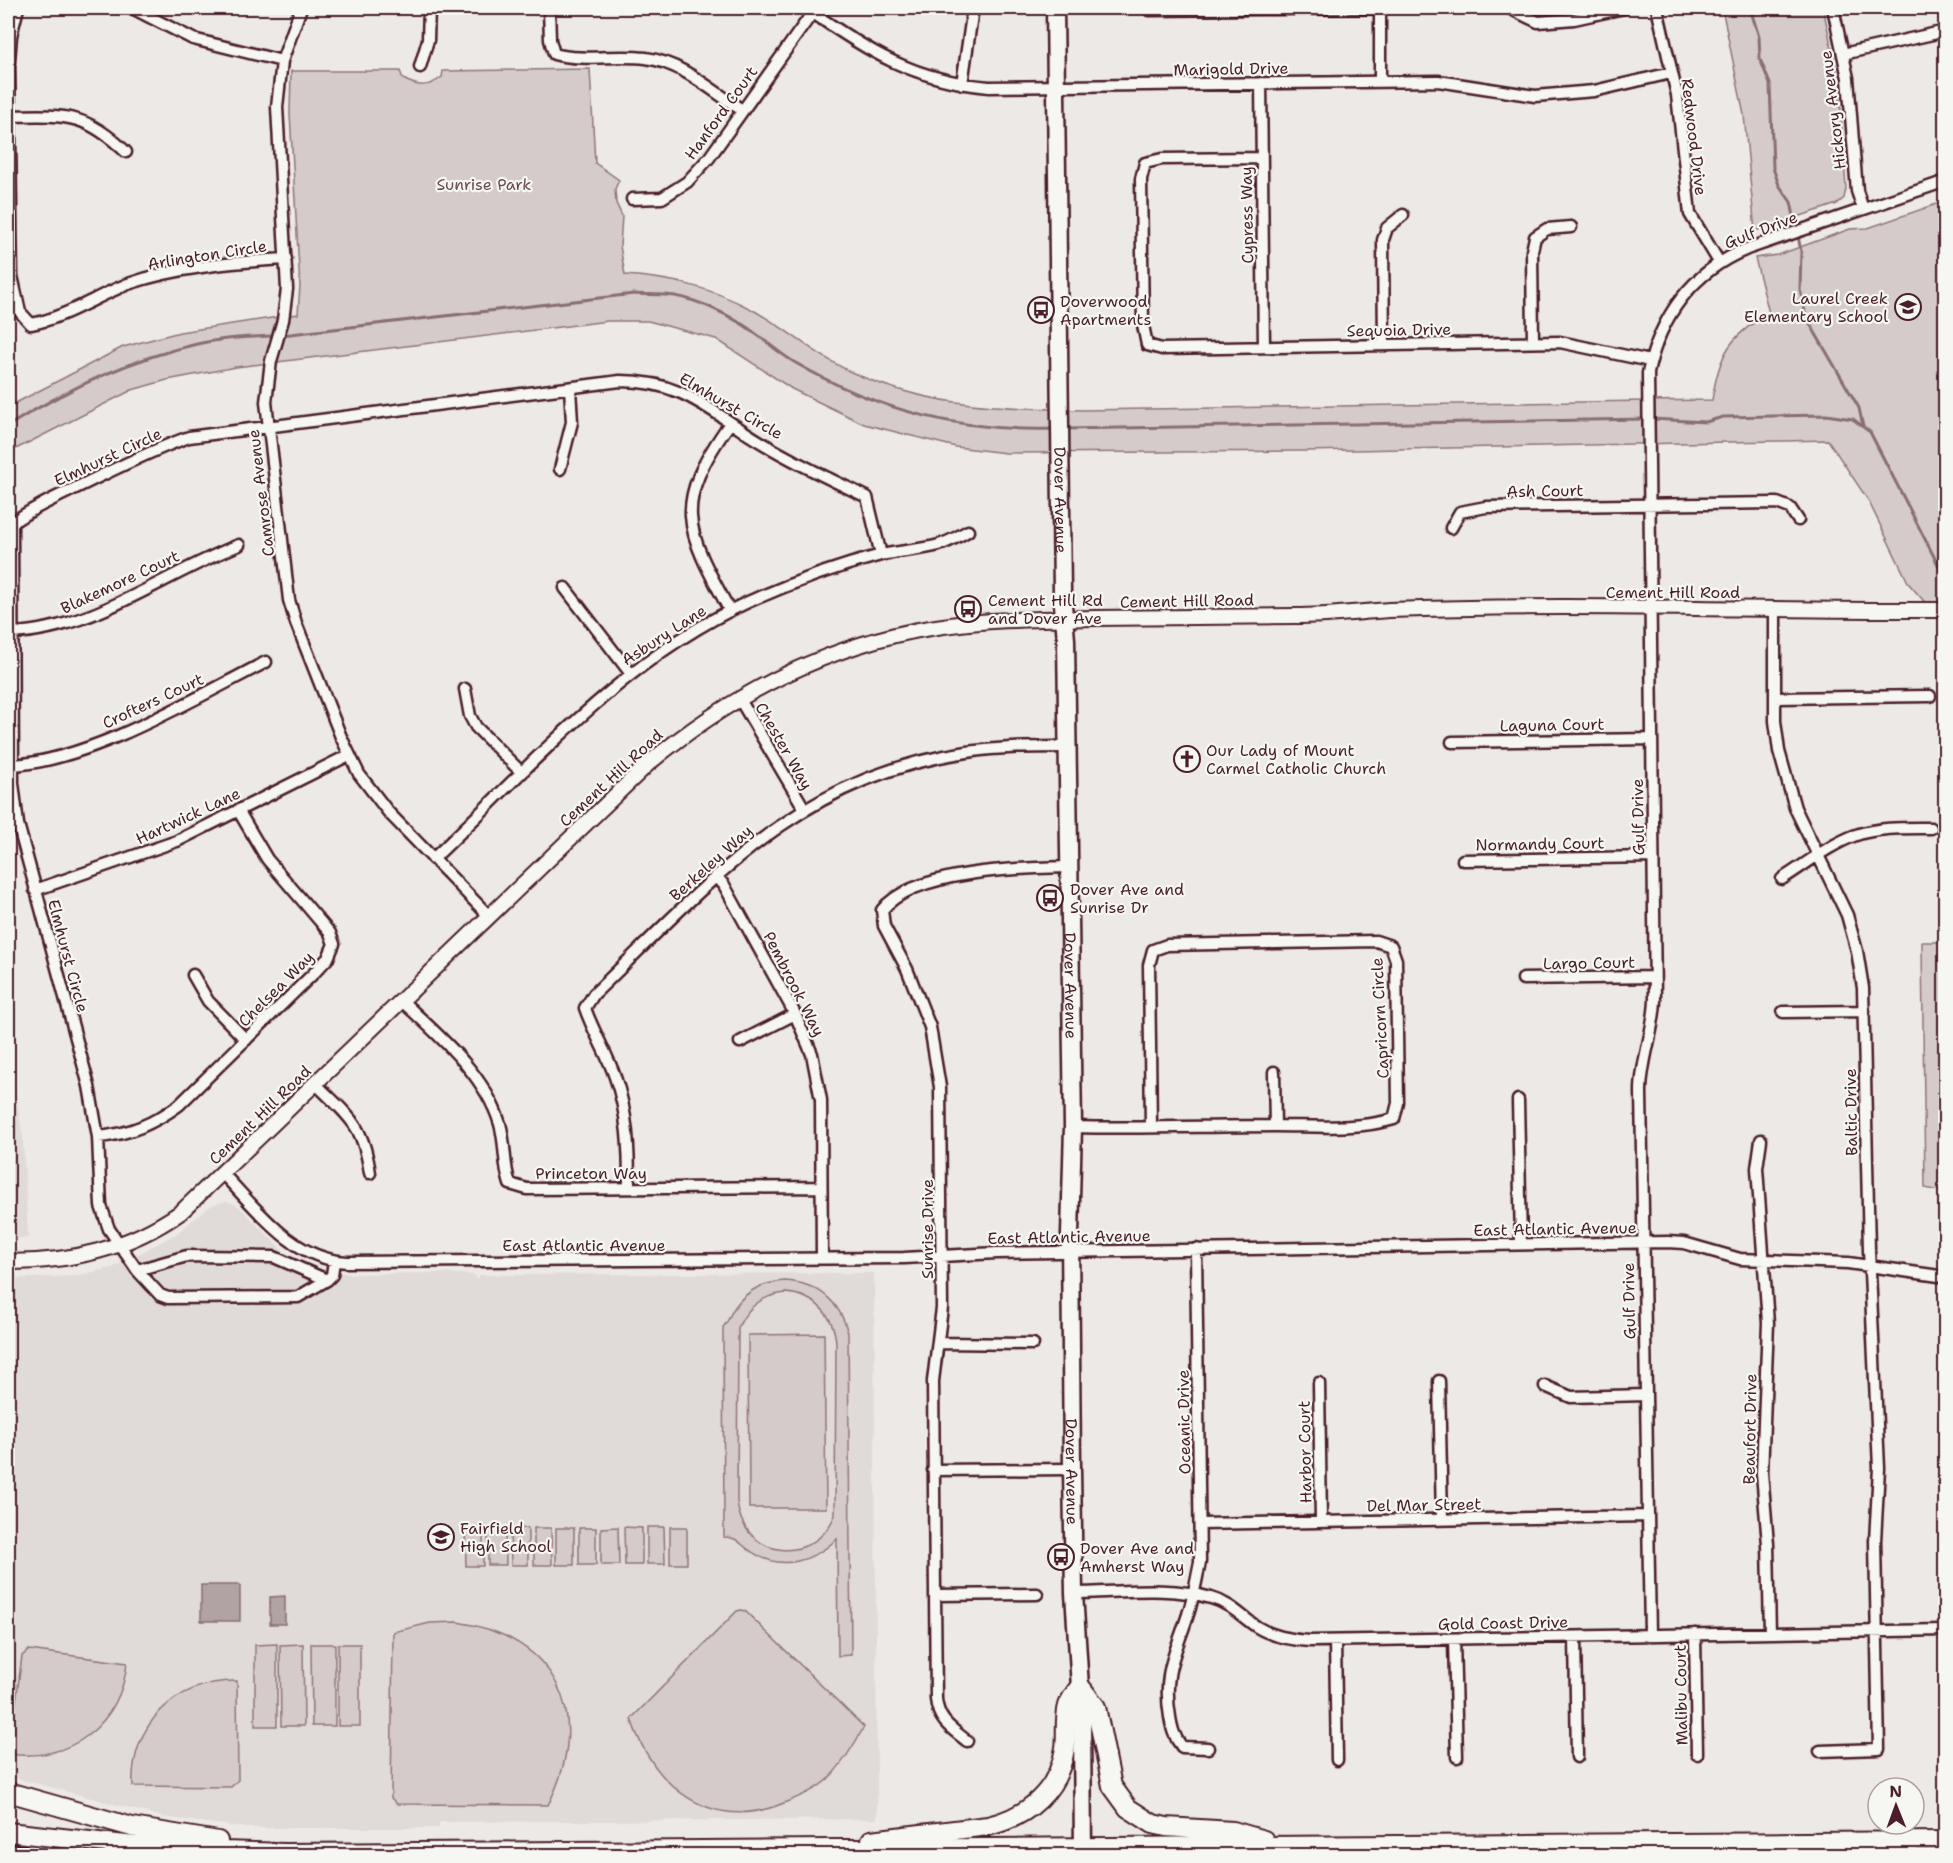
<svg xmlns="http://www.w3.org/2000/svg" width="1953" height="1863" font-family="'Shantell Sans',sans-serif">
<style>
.built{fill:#e0dad8}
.green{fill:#d4cbca;stroke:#8f757a;stroke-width:1.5;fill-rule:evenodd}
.water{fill:#b1a2a3;stroke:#886e73;stroke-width:1.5}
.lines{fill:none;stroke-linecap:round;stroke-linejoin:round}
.stream{stroke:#886e73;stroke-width:3}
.minor-casing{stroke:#4a1f2b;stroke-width:15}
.tertiary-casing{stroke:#4a1f2b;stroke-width:18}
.secondary-casing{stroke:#4a1f2b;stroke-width:21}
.primary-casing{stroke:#4a1f2b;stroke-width:22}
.minor{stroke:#f6f6f2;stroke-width:10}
.tertiary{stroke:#f6f6f2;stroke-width:14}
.secondary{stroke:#f6f6f2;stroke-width:16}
.primary{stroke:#f6f6f2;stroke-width:18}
.labels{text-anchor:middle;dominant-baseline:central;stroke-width:4.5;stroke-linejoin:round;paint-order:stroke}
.street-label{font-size:16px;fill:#4a1f2b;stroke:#f6f6f2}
.park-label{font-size:16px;fill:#6c4a53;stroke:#f6f6f2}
.poi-label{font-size:16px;fill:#4a1f2b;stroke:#f6f6f2;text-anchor:start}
</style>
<rect width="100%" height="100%" fill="#ece9e6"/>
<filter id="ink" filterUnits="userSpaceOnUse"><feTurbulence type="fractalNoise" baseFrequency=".0167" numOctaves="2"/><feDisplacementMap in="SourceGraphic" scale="12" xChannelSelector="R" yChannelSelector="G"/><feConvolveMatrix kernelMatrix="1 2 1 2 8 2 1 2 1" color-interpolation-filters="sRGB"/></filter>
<g filter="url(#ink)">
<!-- built -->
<path class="built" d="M 8,1043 L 23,1139 L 28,1238 L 8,1239 Z
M 226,1201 L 237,1205 L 284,1252 L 296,1260 L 327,1271 L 350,1274 L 442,1273 L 475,1275 L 476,1279 L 479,1279 L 479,1275 L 874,1273 L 877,1819 L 439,1822 L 439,1828 L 248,1828 L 163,1817 L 8,1776 L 8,1279 L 74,1276 L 112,1268 L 176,1234 L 212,1205 Z"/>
<!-- green -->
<path class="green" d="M 1722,8 L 1823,8 L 1839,81 L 1846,189 L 1844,198 L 1837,204 L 1755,231 L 1744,115 Z
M 590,69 L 595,163 L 619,180 L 615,189 L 616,203 L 622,216 L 620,246 L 625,275 C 671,278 709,287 751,309 C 786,328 815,355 851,372 C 931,408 998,407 1083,410 L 1712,400 C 1719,355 1729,336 1769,313 L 1755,258 L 1778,255 L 1850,229 L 1868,228 L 1945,201 L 1945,625 L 1909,584 L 1868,500 L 1828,440 L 1305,451 L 1006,453 L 956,447 L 864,424 L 792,389 L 716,339 L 648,321 L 608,321 L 236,367 L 167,380 L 132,390 L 8,453 L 8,407 L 123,347 L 180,332 L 298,314 L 300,286 L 290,114 L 291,71 L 400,71 L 403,79 C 418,87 428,88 442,77 L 443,71 Z
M 1922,942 L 1945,942 L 1945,1192 L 1925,1188 Z
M 785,1281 C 818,1283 840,1301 848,1333 L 851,1655 L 838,1656 L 837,1539 C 813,1561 782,1572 752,1552 C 740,1545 739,1537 724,1537 L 723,1327 C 728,1323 730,1313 735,1307 C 747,1290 765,1282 785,1281 ZM 786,1293 C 814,1295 834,1314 836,1343 L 835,1515 C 813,1568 742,1558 737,1501 L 738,1328 C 747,1307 763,1295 786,1293 Z
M 824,1334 L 826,1508 L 749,1508 L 748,1335 Z
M 618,1527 L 619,1565 L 601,1565 L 601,1528 Z
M 624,1527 L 642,1528 L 642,1565 L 625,1565 Z
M 647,1527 L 664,1527 L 665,1564 L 647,1564 Z
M 670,1527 L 687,1527 L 687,1564 L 670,1564 Z
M 465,1528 L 483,1528 L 483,1566 L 466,1566 Z
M 488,1528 L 505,1528 L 506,1565 L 488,1565 Z
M 510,1528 L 528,1528 L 528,1565 L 511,1565 Z
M 534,1528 L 551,1528 L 552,1565 L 534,1565 Z
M 556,1528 L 574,1528 L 574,1565 L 556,1565 Z
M 579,1528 L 596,1528 L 596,1565 L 579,1565 Z
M 741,1610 L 745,1611 L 864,1727 C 854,1745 843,1764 828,1779 C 816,1790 799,1797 784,1803 C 711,1833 654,1788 631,1719 L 737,1611 Z
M 457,1622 C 558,1637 594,1716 548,1805 L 397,1804 L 391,1798 L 393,1632 L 430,1623 Z
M 277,1644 L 277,1726 L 255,1726 L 255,1645 Z
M 303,1644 L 304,1726 L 281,1726 L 280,1645 Z
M 311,1644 L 335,1644 L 335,1726 L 312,1726 Z
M 338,1644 L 360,1644 L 360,1726 L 338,1726 Z
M 29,1650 L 127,1663 C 121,1724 70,1763 9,1754 L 22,1656 Z
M 237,1681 L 238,1780 L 231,1787 L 133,1786 C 130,1725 176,1680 237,1681 Z"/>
<!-- water -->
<path class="water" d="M 201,1585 L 240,1585 L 240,1621 L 201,1621 Z
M 285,1596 L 285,1624 L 270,1624 L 270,1597 Z"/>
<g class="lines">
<!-- stream -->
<path class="stream" d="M 1750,8 L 1759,37 L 1760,59 L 1770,84 L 1773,168 L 1779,185 L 1791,202 L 1801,251 L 1800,289 L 1806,317 L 1859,408 L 1863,427 L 1870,432 L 1946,580
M 282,335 L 634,294 C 647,295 662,294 675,296 C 697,300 723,312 742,324 C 760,335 775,351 794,362 C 876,410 959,432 1055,429
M 1652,419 L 1706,422 L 1723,417 L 1826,415 L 1853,419 L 1863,427
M 8,426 C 65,390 131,359 197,344 C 222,338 250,337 275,336
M 1064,429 L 1646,419"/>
<defs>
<path id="minor" d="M 18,8 L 11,36 L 9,61 L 12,276 L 20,312 L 31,324 C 62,319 97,296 128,284 C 177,267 235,262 286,259
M 132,8 L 193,39 L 282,61
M 301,8 L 282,61 L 277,107 L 287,289 L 283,320 L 271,361 L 266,402 L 289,600 L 296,623 L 341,737 L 359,774 L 389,813 L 489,916
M 549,8 L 550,40 L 554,54 C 584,62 615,54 646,58 C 683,63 712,91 742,110
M 806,8 C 867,51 913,80 989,87 L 1438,81 L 1535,96 L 1594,91 L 1671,73
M 1380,8 L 1380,82
M 1509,8 L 1538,22 L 1574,19 L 1624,8
M 1657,8 L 1677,95 L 1690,214 L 1719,262
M 1833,8 L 1848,78 L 1857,191 L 1863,209
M 1149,10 L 1380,8
M 1843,54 L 1946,31
M 420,67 L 428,40 L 429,8
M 1261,83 L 1264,347
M 962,84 L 973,8
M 9,116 C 64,115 85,112 126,152
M 1261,158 L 1162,159 L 1145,163 L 1141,179 L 1143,325 L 1147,345 L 1162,349 L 1560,342 L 1650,361
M 632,199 L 662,198 L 687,182 L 709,158 L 813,12
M 1533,342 L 1532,251 L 1535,237 L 1547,229 L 1571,227
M 1384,345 L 1383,240 L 1387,228 L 1403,215
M 730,423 C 672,505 684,527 730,611
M 560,469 L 572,422 L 570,388
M 1451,528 L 1460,512 L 1486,507 L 1777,503 L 1790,508 L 1798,520
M 565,588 L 631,674
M 1775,609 L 1775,721 L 1779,751 L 1795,808 L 1847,915 L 1857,951 L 1863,988 L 1869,1250 L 1879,1468 L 1875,1541 L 1879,1749 L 1820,1751
M 11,633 C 94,630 164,574 239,545
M 465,689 L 470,716 L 476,727 L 522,773
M 739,698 L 804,808
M 1775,698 L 1930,696
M 1452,742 L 1651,739
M 13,765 C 92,760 195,698 266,662
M 433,859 C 531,766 623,659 748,602 C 791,583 835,567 881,555 C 900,551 920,550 939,545 C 949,542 959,536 968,531
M 1463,860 L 1653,857
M 716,876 L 724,885 L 795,1014 L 812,1054 L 821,1100 L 822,1259
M 1782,879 C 1806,864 1829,845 1856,835 C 1879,827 1906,828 1931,828
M 35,890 L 177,841 L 349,755
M 193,975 L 208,1001 L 246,1040
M 1523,979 L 1654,977
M 402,1001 C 439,1036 485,1074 500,1124 C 506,1144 503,1164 510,1184 L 527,1189 L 821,1187
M 1783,1012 L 1864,1011
M 740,1042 L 795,1014
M 1274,1072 L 1275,1126
M 316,1084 C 350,1118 363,1124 370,1173
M 1518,1100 L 1521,1244
M 1073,1127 C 1141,1129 1208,1126 1276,1126 C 1314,1126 1357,1130 1394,1119 L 1398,1103 L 1396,960 L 1391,946 L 1376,941 L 1167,945 L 1153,950 L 1149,965 L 1151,1127
M 98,1137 C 130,1134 153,1124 179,1105 L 314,973 L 328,958 L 334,944 L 330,933 L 267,859 L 238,810
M 1761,1140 L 1757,1168 L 1768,1323 L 1762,1473 L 1768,1544 L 1770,1633
M 223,1174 C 259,1211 292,1259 347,1262 L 904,1258 L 997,1253 L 1668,1242 L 1684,1243 L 1740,1259 L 1848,1263 L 1946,1277
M 629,1188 C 629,1150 628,1113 615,1077 C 607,1053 593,1032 585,1008 L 594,994 C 711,881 796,778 967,752 C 1000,747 1034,747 1067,747
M 1196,1249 L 1200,1562 C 1197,1577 1194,1593 1190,1608 C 1177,1652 1162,1669 1170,1717 C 1172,1729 1174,1737 1182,1747 L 1208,1748
M 334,1261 L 332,1275 L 327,1280 L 298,1297 L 168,1298 L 160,1295 L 137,1270 L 109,1229 L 101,1206 L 98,1137 L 89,1086 L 18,824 L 13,783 L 12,523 C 35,506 64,494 90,481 C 123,465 155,449 189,437 L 620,381 C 686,381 711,413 764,444 C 797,464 832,480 867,497 L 881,555
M 137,1270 L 187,1256 L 274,1257 L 327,1280
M 939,1343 L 1033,1344
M 1439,1381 L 1442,1519
M 1319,1383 L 1321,1521
M 1545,1386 L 1571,1397 L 1646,1395
M 933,1470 L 1072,1469
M 1201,1524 L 1648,1516
M 1074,1593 C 1118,1593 1168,1585 1211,1598 C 1230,1603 1242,1617 1257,1627 C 1273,1637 1291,1640 1310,1641 L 1946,1630
M 935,1595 L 1037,1594
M 1695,1634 L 1697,1754
M 1650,1635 L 1641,1092 C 1641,1060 1654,1032 1655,1000 L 1648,373 C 1660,316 1693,271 1747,249 L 1946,181
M 1575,1637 L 1577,1757
M 1454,1639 L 1457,1757
M 1335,1641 L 1337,1760
M 967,1741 C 951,1728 938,1721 936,1699 L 933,1381 L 942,1308 L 940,1087 L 930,1027 L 907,969 L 884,926 L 882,910 C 913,870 1021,868 1069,867"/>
<path id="tertiary" d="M 8,1262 C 72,1262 128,1249 181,1212 L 648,764 C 721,703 802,658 895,635 C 961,619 1028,619 1095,618 C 1162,617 1229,617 1296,616 C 1327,616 1358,612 1389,610 C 1575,603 1760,611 1946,610"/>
<g id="secondary">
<path id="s1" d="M 1055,8 L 1062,593 L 1066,640 L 1073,1127 L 1070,1234 L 1072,1469 L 1074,1593 L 1082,1719 L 1083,1856"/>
</g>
<path id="primary" d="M 8,1792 L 132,1827 L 218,1841
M 8,1832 L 162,1849 L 285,1853 L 1946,1841
M 871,1840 L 988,1826 C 1028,1817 1059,1790 1065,1748 C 1067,1735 1064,1719 1068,1706 C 1070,1699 1076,1692 1080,1686 L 1096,1707 L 1112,1786 L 1128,1808 L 1153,1824 L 1166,1827 L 1233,1831 L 1264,1840
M 8,1854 L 24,1856"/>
</defs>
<!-- minor casing -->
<use href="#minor" class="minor-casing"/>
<!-- tertiary casing -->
<use href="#tertiary" class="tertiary-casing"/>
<!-- secondary casing -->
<use href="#secondary" class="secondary-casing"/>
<!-- primary casing -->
<use href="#primary" class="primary-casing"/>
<!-- minor -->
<use href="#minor" class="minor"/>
<!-- tertiary -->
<use href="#tertiary" class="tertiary"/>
<!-- secondary -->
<use href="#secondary" class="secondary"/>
<!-- primary -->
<use href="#primary" class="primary"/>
</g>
</g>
<!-- icons -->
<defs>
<symbol id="school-ring" viewBox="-11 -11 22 22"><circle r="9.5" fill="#f6f6f2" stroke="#4a1f2b" stroke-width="1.5"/><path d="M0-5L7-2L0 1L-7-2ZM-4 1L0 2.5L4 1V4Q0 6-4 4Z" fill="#4a1f2b"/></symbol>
<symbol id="bus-ring" viewBox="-11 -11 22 22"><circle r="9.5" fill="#f6f6f2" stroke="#4a1f2b" stroke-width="1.5"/><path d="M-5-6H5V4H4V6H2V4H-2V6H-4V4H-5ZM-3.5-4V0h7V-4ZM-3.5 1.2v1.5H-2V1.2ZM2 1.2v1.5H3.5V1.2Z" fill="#4a1f2b"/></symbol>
<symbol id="church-ring" viewBox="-11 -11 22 22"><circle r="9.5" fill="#f6f6f2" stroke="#4a1f2b" stroke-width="1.5"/><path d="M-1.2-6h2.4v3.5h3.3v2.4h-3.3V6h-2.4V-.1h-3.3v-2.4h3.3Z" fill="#4a1f2b"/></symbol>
</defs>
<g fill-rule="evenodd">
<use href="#school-ring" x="1893" y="292" width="30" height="30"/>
<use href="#bus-ring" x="1026" y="295" width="30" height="30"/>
<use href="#bus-ring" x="953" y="594" width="30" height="30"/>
<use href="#church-ring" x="1172" y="744" width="30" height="30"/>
<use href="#bus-ring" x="1035" y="883" width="30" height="30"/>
<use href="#school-ring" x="426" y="1522" width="30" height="30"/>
<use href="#bus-ring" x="1046" y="1542" width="30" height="30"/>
</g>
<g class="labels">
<!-- street labels -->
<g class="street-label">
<text transform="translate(1231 69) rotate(-1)">Marigold Drive</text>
<text transform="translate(1833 110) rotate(-97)">Hickory Avenue</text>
<text transform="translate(721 113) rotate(-54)">Hanford Court</text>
<text transform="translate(1694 137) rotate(83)">Redwood Drive</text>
<text transform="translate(1247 215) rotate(-91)">Cypress Way</text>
<text transform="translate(1761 230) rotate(-21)">Gulf Drive</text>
<text transform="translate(207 255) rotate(-9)">Arlington Circle</text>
<text transform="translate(1399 330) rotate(-1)">Sequoia Drive</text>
<text transform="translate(731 406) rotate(30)">Elmhurst Circle</text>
<text transform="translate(108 457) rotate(-25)">Elmhurst Circle</text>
<text transform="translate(1545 491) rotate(-1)">Ash Court</text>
<text transform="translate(261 493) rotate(-97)">Camrose Avenue</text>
<text stroke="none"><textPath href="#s1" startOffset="492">Dover Avenue</textPath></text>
<text transform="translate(120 582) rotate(-25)">Blakemore Court</text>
<text x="1673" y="592">Cement Hill Road</text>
<text transform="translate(1187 601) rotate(-1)">Cement Hill Road</text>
<text transform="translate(664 635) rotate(-33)">Asbury Lane</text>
<text transform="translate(153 701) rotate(-25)">Crofters Court</text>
<text transform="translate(1552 725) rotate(-1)">Laguna Court</text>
<text transform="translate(784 746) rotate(60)">Chester Way</text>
<text transform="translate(611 778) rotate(-43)">Cement Hill Road</text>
<text transform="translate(188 816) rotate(-25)">Hartwick Lane</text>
<text transform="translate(1638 817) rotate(-91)">Gulf Drive</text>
<text transform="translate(1540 844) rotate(-1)">Normandy Court</text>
<text transform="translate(711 863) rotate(-42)">Berkeley Way</text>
<text transform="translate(68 956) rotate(75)">Elmhurst Circle</text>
<text transform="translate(1589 963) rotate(-1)">Largo Court</text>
<text transform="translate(794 984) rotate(63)">Pembrook Way</text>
<text stroke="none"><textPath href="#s1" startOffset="978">Dover Avenue</textPath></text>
<text transform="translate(276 989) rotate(-45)">Chelsea Way</text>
<text transform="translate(1380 1018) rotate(-93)">Capricorn Circle</text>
<text transform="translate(1851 1112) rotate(-91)">Baltic Drive</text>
<text transform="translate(260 1115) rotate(-44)">Cement Hill Road</text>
<text x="591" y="1173">Princeton Way</text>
<text transform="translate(927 1229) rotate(-90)">Sunrise Drive</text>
<text transform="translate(1555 1229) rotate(-1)">East Atlantic Avenue</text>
<text transform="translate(1069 1237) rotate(-1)">East Atlantic Avenue</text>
<text x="584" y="1245">East Atlantic Avenue</text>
<text transform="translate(1629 1301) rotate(-91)">Gulf Drive</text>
<text transform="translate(1184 1422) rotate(-91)">Oceanic Drive</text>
<text transform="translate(1750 1429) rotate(-89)">Beaufort Drive</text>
<text transform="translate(1305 1452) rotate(-91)">Harbor Court</text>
<text stroke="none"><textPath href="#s1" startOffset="1464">Dover Avenue</textPath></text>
<text transform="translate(1424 1505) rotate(-1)">Del Mar Street</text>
<text transform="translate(1503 1623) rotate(-1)">Gold Coast Drive</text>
<text transform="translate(1681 1695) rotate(-91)">Malibu Court</text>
</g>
<!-- park labels -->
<g class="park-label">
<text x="484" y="184">Sunrise Park</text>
</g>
<!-- poi labels -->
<g class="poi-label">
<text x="1888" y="298" text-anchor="end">Laurel Creek<tspan x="1888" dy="18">Elementary School</tspan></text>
<text x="1060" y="301">Doverwood<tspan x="1060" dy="18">Apartments</tspan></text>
<text x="988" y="600">Cement Hill Rd<tspan x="988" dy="18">and Dover Ave</tspan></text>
<text x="1206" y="750">Our Lady of Mount<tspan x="1206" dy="18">Carmel Catholic Church</tspan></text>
<text x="1070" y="889">Dover Ave and<tspan x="1070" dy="18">Sunrise Dr</tspan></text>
<text x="460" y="1528">Fairfield<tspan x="460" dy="18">High School</tspan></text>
<text x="1080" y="1548">Dover Ave and<tspan x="1080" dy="18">Amherst Way</tspan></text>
</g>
</g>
<!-- margin -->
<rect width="1953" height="1863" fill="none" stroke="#f6f6f2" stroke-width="30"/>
<rect x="15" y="15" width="1923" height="1833" fill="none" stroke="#4a1f2b" stroke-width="2" filter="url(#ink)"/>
<!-- north arrow -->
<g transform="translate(1896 1806) rotate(359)"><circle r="28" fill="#f6f6f2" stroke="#b1a0a2" stroke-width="1.5"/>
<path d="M0-4.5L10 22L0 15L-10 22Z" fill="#4a1f2b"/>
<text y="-9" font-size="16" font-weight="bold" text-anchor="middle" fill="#4a1f2b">N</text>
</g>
</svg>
